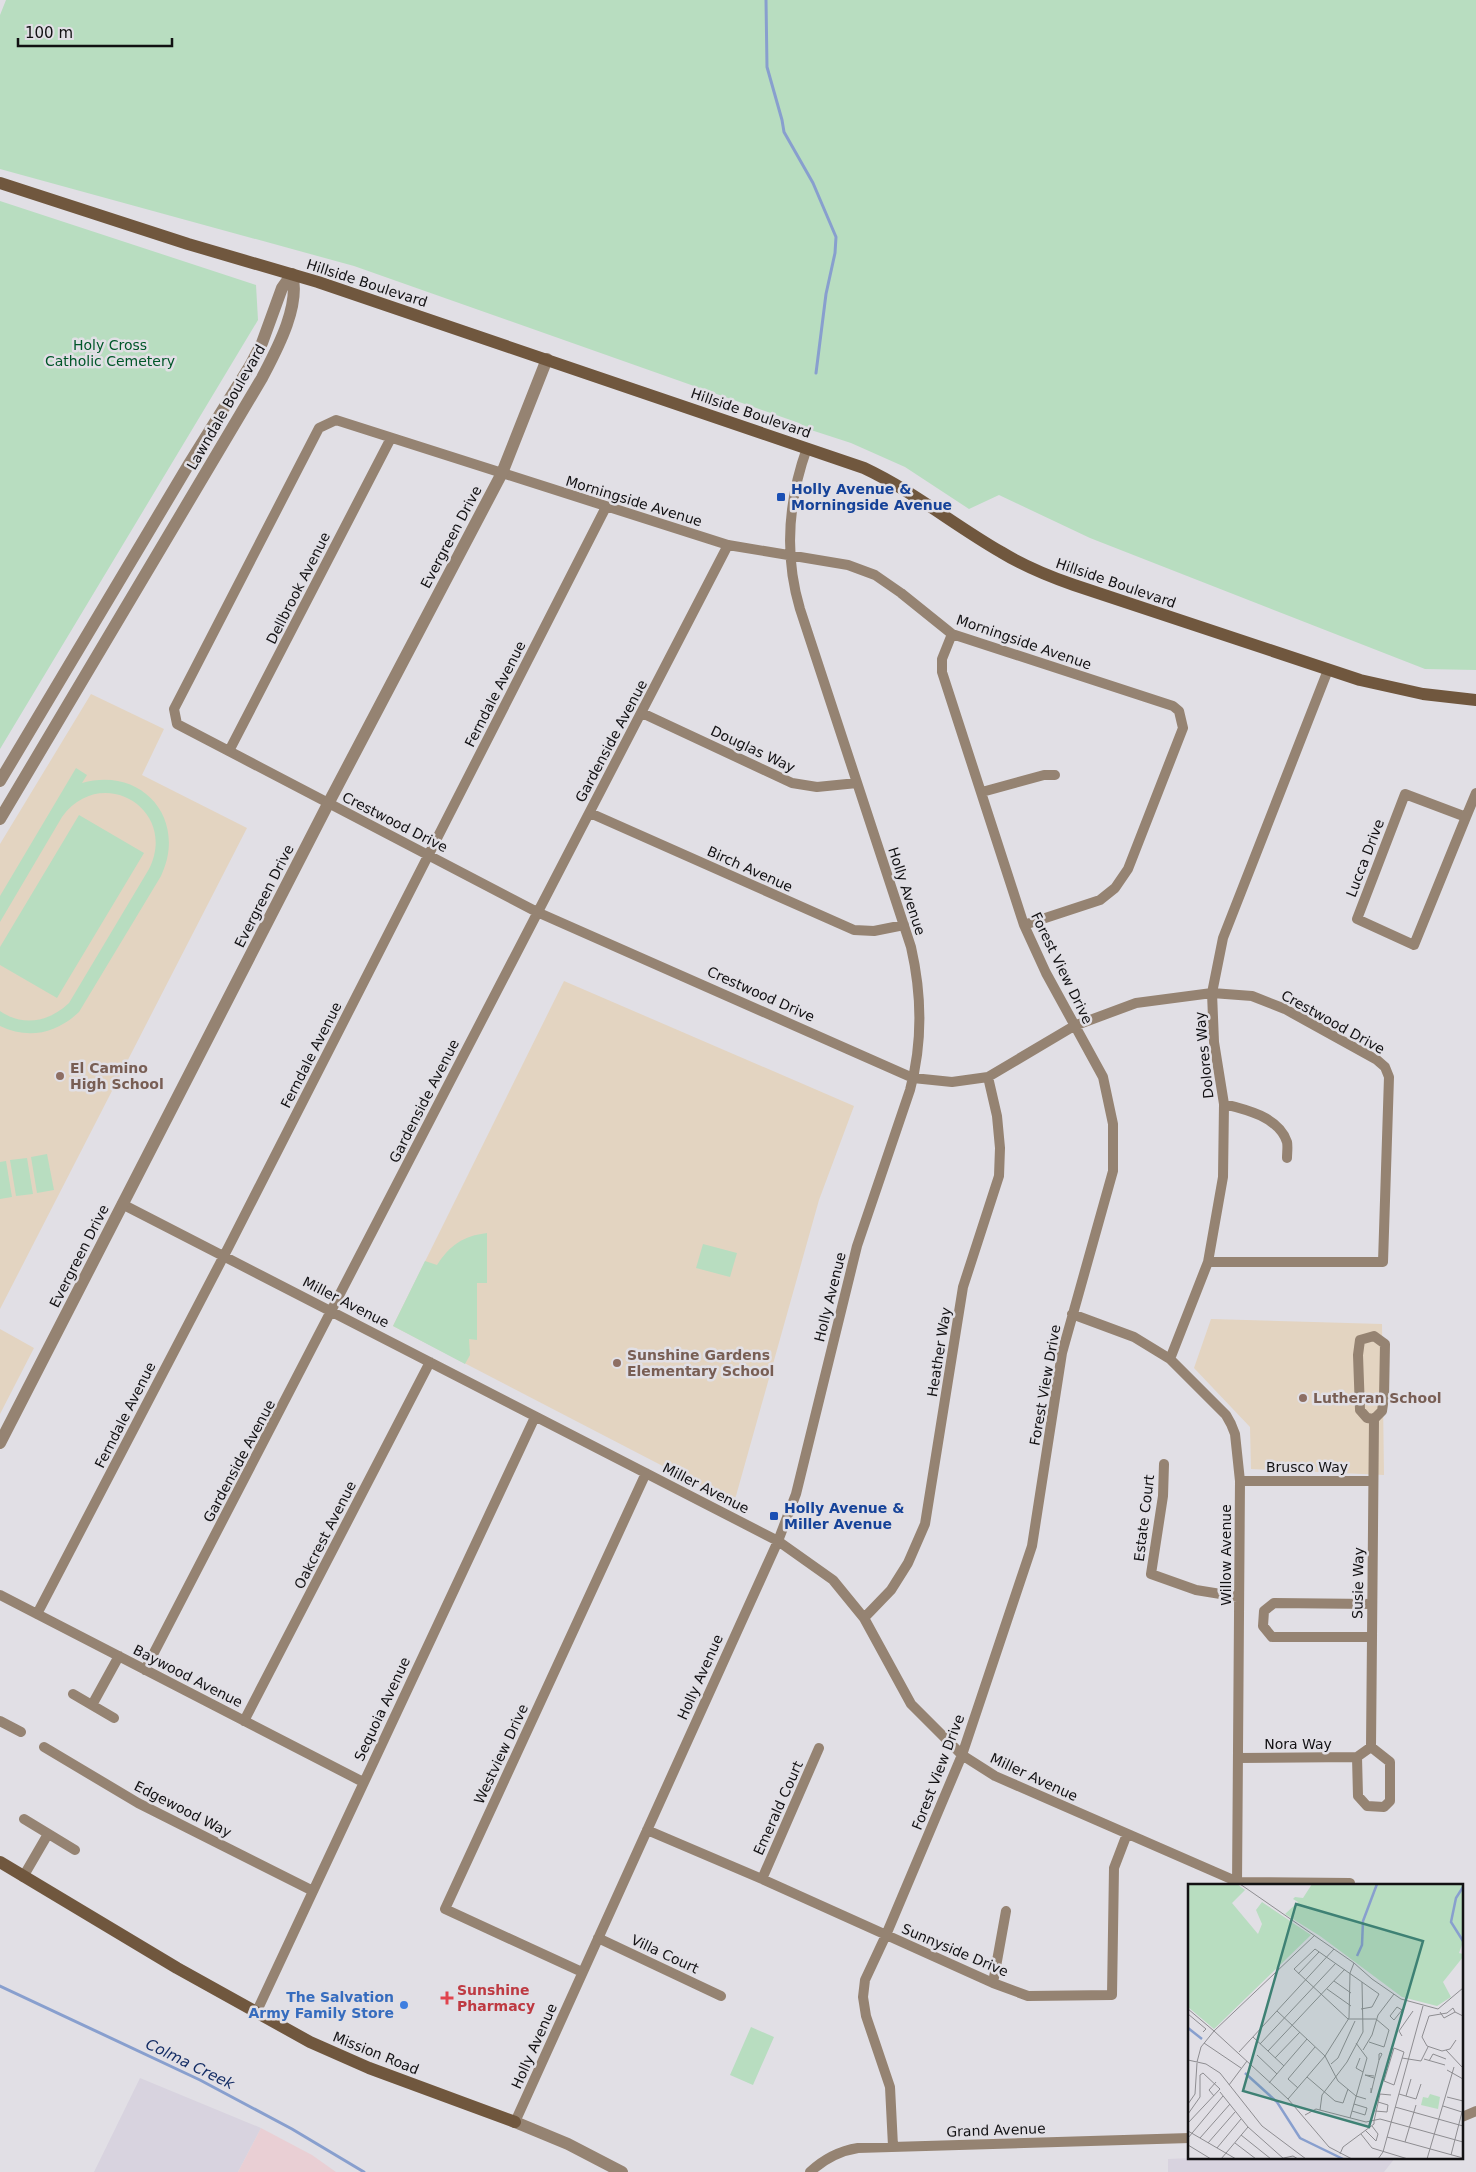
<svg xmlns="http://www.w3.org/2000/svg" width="1476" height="2172" font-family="'DejaVu Sans',sans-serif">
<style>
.built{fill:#d8d3df}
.education{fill:#e3d4c1}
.medical{fill:#e9cfd4}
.green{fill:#b8ddc0}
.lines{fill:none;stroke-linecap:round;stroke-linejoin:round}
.stream{stroke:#889fce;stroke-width:3}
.minor{stroke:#958372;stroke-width:10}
.tertiary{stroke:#958372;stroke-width:12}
.secondary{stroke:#70573e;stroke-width:12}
.transit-dot{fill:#1a4fb4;stroke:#e1dfe5;stroke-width:2}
.education-dot{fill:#8d6e63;stroke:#e1dfe5;stroke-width:2}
.health-dot{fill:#e0444e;stroke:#e1dfe5;stroke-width:2}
.shop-dot{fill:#3f7fe0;stroke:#e1dfe5;stroke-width:2}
.labels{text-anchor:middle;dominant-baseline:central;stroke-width:5;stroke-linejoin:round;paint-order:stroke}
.street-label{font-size:14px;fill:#121113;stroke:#e1dfe5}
.park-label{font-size:14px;fill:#005629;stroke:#e1dfe5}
.transit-label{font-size:14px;font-weight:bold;fill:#164399;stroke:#e1dfe5;text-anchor:start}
.education-label{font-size:14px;font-weight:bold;fill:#785e54;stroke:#e1dfe5;text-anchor:start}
.health-label{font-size:14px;font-weight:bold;fill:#be3a42;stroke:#e1dfe5;text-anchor:start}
.shop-label{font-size:14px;font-weight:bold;fill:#366cbe;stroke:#e1dfe5;text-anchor:end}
.water-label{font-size:15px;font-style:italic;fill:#142d65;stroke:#e1dfe5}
.inset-river{fill:none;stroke:#889fce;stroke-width:2.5}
.inset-road{fill:none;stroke:#8e8d91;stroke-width:1}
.view{fill:#3e8174;fill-opacity:0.15;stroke:#3e8174;stroke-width:2.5}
.inset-edge{fill:none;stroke:#121113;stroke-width:2.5}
</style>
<rect width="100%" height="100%" fill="#e1dfe5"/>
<!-- built -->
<path class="built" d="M 140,2078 L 261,2128 L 238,2172 L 94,2172 Z
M 1190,2158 L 1395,2158 L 1384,2172 L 1168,2172 L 1168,2159 Z"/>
<!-- education -->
<path class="education" d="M 91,694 L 164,729 L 142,775 L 247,828 L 0,1309 L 0,844 Z
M 564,981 L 854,1106 L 819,1200 L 734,1503 L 393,1326 Z
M 1211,1319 L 1382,1324 L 1384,1475 L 1251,1469 L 1250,1427 L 1194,1368 Z
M 0,1329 L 34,1348 L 0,1414 Z"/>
<!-- medical -->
<path class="medical" d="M 261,2128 L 312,2155 L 336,2172 L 238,2172 Z"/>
<!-- green -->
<path class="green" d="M 6,0 L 1476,0 L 1476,670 L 1425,669 L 1090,538 L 999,495 L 969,509 L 905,467 L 851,443 L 811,430 L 799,423 L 354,266 L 0,169 L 0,15 Z
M 0,201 L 256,285 L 258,320 L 0,749 Z
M 76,768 L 87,775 L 82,783 C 142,766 188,819 161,876 L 79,1012 C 57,1033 29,1040 0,1026 L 0,1011 C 23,1027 49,1022 69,1003 L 149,869 C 179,809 101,763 62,817 L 0,922 L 0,896 Z
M 79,815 L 144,853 L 57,998 L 0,965 L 0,947 Z
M 47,1154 L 54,1190 L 37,1193 L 31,1157 Z
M 27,1158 L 33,1194 L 16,1196 L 10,1160 Z
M 6,1161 L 12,1197 L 0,1199 L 0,1162 Z
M 487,1233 L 487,1283 L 477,1283 L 477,1340 L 469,1339 L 470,1355 L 465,1364 L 393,1326 L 425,1261 L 437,1265 C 450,1245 463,1236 487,1233 Z
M 703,1244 L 737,1253 L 730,1277 L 696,1268 Z
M 751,2027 L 774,2037 L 753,2085 L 730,2075 Z"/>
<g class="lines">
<!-- stream -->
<path class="stream" d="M 766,0 L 767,67 L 782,120 L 784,132 L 813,183 L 836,237 L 835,253 L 826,294 L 816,373
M 0,1986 L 200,2080 L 292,2129 L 364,2172"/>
<!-- minor -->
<path class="minor" d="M 642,713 L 792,783 L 817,787 L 857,783
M 229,751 L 391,438
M 982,792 L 1044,775 L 1055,775
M 1405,794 L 1466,817 L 1414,945 L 1357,919 Z
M 590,813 L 854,930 L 874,931 L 904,925
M 1466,817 L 1476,793
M 1024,925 L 1100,900 L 1115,888 L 1128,869 L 1183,728 L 1179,711 L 1173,706 L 952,634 L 901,593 L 875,575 L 848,565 L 728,545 L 336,420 L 319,428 L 174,709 L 177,724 L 537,912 L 913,1078 L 952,1082 L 988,1077 L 1074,1026 L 1136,1003 L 1212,993 L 1252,996 L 1285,1009 L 1377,1060 L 1385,1067 L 1389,1077 L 1383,1262 L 1208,1262
M 1224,1104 C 1245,1109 1279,1117 1287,1142 C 1288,1146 1287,1153 1287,1158
M 122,1204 L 778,1541 L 833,1580 L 864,1618 L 911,1704 L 962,1755 L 995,1776 L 1238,1882 L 1350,1883
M 1072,1314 L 1134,1337 L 1170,1359 L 1226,1415 L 1231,1424 L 1235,1434 L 1240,1481 L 1237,1886
M 1374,1336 L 1385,1344 L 1384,1397 L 1382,1411 L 1374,1419 L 1367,1418 L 1360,1410 L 1358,1355 L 1360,1340 Z
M 1170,1359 L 1208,1262 L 1223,1177 L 1224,1104 L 1214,1042 L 1212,993 L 1223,938 L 1328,670
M 1164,1464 L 1163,1496 L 1151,1574 L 1196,1590 L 1239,1597
M 1240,1481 L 1373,1481
M 0,1595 L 363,1782
M 37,1614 L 228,1248 L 606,507
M 864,1618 L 891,1590 L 908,1563 L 925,1524 L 963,1287 L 999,1176 L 1000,1148 L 997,1116 L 988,1077
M 1371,1637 L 1272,1637 L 1263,1626 L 1264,1611 L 1274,1603 L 1372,1604
M 145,1670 L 728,545
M 73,1694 L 114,1718
M 92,1705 L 119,1656
M 0,1721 L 21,1732
M 244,1721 L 430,1362
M 44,1747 L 138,1803 L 313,1891
M 1371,1747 L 1390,1762 L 1390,1801 L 1384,1807 L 1367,1806 L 1358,1796 L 1357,1757 L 1371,1747 L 1374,1419
M 1238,1758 L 1357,1757
M 24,1819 L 75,1850
M 647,1830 L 762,1879 L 993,1983 L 1028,1996 L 1112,1995 L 1114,1868 L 1127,1834
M 23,1877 L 48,1834
M 762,1879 L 819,1748
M 598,1938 L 721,1996
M 582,1972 L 445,1909 L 646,1473
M 993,1983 L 1006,1911
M 256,2013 L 535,1417
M 1462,2117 L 1476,2111
M 515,2122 L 778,1541 L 796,1494 L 857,1246 L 910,1090 C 923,1042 922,995 911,947 L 800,609 C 784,555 788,501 807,448
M 893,2146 L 890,2087 L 866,2016 L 863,1997 L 865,1980 L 886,1935 L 962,1755 L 1032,1546 L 1062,1353 L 1113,1171 L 1113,1124 L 1103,1077 L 1046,973 L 1024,925 L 942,672 L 942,659 L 952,634
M 810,2172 C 824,2159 839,2151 858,2148 L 1190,2138"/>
<!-- tertiary -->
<path class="tertiary" d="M 0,781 L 189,464 L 250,366 L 262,343 L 282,288 L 292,274 C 301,306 276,351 262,378 L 0,819
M 0,1443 L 328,804 L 502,473 L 547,359
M 515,2122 L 568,2144 L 622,2172"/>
<!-- secondary -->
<path class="secondary" d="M 0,183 L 188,244 L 318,282 L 864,468 C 913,491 954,525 1001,552 C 1024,566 1048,576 1074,585 L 1360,680 L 1423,694 L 1476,700
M 0,1862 L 177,1968 L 310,2042 L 369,2068 L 515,2122"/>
</g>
<!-- markers -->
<g class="transit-dot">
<rect x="776" y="492" width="10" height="10" rx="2.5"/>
<rect x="769" y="1511" width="10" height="10" rx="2.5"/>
</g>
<g class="education-dot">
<circle cx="60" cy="1076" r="5"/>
<circle cx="617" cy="1363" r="5"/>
<circle cx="1303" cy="1398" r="5"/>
</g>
<path class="health-dot" d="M444.5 1990.5h5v5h5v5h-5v5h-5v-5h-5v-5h5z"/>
<circle class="shop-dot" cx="404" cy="2005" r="5"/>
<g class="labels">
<!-- street labels -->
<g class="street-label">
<text transform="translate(367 283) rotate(18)">Hillside Boulevard</text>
<text transform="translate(226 407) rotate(-60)">Lawndale Boulevard</text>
<text transform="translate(751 413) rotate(19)">Hillside Boulevard</text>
<text transform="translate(634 501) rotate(17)">Morningside Avenue</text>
<text transform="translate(451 537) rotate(-62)">Evergreen Drive</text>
<text transform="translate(1116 583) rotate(19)">Hillside Boulevard</text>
<text transform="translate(298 588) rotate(-63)">Dellbrook Avenue</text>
<text transform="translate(1024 642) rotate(19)">Morningside Avenue</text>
<text transform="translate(495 694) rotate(-63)">Ferndale Avenue</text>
<text transform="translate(611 741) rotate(-62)">Gardenside Avenue</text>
<text transform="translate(753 749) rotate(25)">Douglas Way</text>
<text transform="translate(395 822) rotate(27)">Crestwood Drive</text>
<text transform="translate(1365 858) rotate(-69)">Lucca Drive</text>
<text transform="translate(750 869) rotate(24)">Birch Avenue</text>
<text transform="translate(907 891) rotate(72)">Holly Avenue</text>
<text transform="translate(264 896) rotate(-63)">Evergreen Drive</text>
<text transform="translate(1062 968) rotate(64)">Forest View Drive</text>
<text transform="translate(761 994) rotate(24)">Crestwood Drive</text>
<text transform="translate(1333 1022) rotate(29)">Crestwood Drive</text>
<text transform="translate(311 1055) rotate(-63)">Ferndale Avenue</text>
<text transform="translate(1204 1055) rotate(-96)">Dolores Way</text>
<text transform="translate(424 1101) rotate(-63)">Gardenside Avenue</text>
<text transform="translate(79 1256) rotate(-63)">Evergreen Drive</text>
<text transform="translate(830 1297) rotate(-76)">Holly Avenue</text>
<text transform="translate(346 1302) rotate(27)">Miller Avenue</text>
<text transform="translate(939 1352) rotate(-81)">Heather Way</text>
<text transform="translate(1045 1385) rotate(-80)">Forest View Drive</text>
<text transform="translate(125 1415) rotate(-63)">Ferndale Avenue</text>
<text transform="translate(239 1461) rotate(-62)">Gardenside Avenue</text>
<text x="1307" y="1467">Brusco Way</text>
<text transform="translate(706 1488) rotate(27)">Miller Avenue</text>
<text transform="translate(1144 1518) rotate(-83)">Estate Court</text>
<text transform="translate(325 1535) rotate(-63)">Oakcrest Avenue</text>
<text transform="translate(1226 1555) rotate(-90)">Willow Avenue</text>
<text transform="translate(1358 1583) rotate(-89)">Susie Way</text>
<text transform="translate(188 1676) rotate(27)">Baywood Avenue</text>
<text transform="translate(700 1677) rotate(-66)">Holly Avenue</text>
<text transform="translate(382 1709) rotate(-65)">Sequoia Avenue</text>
<text x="1298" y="1744">Nora Way</text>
<text transform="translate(501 1754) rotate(-65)">Westview Drive</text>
<text transform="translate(938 1772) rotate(-69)">Forest View Drive</text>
<text transform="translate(1034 1777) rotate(25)">Miller Avenue</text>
<text transform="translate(778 1808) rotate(-66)">Emerald Court</text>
<text transform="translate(183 1809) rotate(27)">Edgewood Way</text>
<text transform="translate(955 1950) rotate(23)">Sunnyside Drive</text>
<text transform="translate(665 1954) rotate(25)">Villa Court</text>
<text transform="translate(534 2046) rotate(-66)">Holly Avenue</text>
<text transform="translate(376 2053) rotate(22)">Mission Road</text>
<text transform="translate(996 2130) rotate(-2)">Grand Avenue</text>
</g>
<!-- park labels -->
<g class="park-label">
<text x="110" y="345">Holy Cross<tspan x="110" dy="16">Catholic Cemetery</tspan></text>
</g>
<!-- transit labels -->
<g class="transit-label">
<text x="791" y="489">Holly Avenue &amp;<tspan x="791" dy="16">Morningside Avenue</tspan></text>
<text x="784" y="1508">Holly Avenue &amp;<tspan x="784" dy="16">Miller Avenue</tspan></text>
</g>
<!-- education labels -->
<g class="education-label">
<text x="70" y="1068">El Camino<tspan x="70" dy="16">High School</tspan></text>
<text x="627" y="1355">Sunshine Gardens<tspan x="627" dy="16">Elementary School</tspan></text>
<text x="1313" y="1398">Lutheran School</text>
</g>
<!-- health labels -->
<g class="health-label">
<text x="457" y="1990">Sunshine<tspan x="457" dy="16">Pharmacy</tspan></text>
</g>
<!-- shop labels -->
<g class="shop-label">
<text x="394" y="1997">The Salvation<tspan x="394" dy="16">Army Family Store</tspan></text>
</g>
<!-- water labels -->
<g class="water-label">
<text transform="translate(190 2064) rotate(26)">Colma Creek</text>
</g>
</g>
<!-- overview -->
<g transform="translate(1188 1884)">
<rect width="275" height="275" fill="#e1dfe5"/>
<path d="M 0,0 L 49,0 L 57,6 L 44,19 L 70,50 L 74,40 L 68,26 L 74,18 L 123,51 L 26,145 L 0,123 ZM 124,0 L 275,0 L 275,58 L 271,69 L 275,70 L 275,73 L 255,98 L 263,113 L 249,122 L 214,113 L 132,52 L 100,32 L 97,30 L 110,18 L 105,15 L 107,13 L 115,14 ZM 242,210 L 252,213 L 250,225 L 233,221 L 235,213 L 240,214 Z" fill="#b8ddc0"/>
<path class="inset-river" d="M 275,3 L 268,14 L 263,38 L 275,57M 169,72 L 174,61 L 175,37 L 189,0M 0,144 L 14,155M 57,189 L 89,218 L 112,254 L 155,275"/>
<path class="inset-road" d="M 52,0 L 166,79 L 184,95 L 213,115 L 250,125 L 275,104M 110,90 L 131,68M 146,97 L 163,109M 139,105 L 163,122M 209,123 L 214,126 L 206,136 L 202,132 ZM 0,125 L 26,147M 173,125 L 184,123 L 191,110 L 127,65 L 106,85 L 160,135 L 188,135 L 201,146 L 196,163 L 181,158M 89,127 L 137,172 L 150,197 L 168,212 L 178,215M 252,128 L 256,134 L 267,128 L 275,132M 267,128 L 265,124 L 259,129 L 241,132 L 234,153 L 239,162 L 254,167 L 262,165 L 268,156M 0,130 L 18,145 L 15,148M 26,147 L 127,51M 214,152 L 211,147 L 225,127M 65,153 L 96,182M 16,159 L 53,184M 72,160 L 148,79M 206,164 L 216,168 L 206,201 L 196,197 ZM 175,166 L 184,151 L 190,131 L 206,110M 258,166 L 274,183M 80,167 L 157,85M 51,168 L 146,65M 193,169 L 194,170 L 191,176 L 191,170 ZM 69,171 L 89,190M 87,174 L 112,148M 172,174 L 168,184 L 175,188M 214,174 L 233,177 L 240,163M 236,175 L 257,181M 0,176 L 18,180 L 32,189 L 74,242 L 118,275M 241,177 L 245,170 L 258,175M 9,178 L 13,163 L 26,147 L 100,215M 143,180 L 150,174 L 167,137M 259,186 L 275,195M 119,193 L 147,217 L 155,219 L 160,205M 186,194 L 177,191 L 186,192M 81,199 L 119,155M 41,201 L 59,177M 110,204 L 100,195 L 127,163M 183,204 L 183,209 L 191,176M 32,208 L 60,243 L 96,275M 211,210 L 228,215 L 233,200M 26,212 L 21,206 L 28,198M 218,212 L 223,195M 259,213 L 275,217M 0,220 L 7,210 L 9,179M 255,222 L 274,228M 207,223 L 275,242M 132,226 L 134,211 L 159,178 L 175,148 L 174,98M 164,227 L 177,231 L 179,224 L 166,220M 187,227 L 199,228 L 200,221 L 190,218M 0,230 L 12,213 L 12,191 L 15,189 L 32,205 L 0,239M 117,231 L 128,225 L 178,238 L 192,235 L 203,238M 162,234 L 179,174 L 168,159M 186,237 L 192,210 L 203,211M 203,238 L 275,258M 177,246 L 188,257 L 190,250 L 184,242M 0,247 L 48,275M 173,250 L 184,264 L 220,275M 53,251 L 83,275M 199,253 L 275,274M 0,254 L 35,212M 12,254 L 42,220M 217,258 L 228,221M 20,259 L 47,228M 47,259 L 68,275M 0,261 L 23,275M 29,264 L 53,235M 152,270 L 155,263 L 186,240 L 186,237M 263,271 L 274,228M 33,275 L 60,243M 91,275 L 105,272 L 110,275M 164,275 L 141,263 L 100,215 L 137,172 L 161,134 L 162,89 L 166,79M 190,275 L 195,268 L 235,122M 239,275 L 266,183"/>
<path class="view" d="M 108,20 L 235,57 L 181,243 L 55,207 Z"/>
<rect width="275" height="275" class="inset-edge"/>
</g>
<!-- scale -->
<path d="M18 38v8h154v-8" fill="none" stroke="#121113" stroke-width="2.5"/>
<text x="25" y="38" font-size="15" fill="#121113" stroke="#e1dfe5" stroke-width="4" paint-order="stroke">100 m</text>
</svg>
